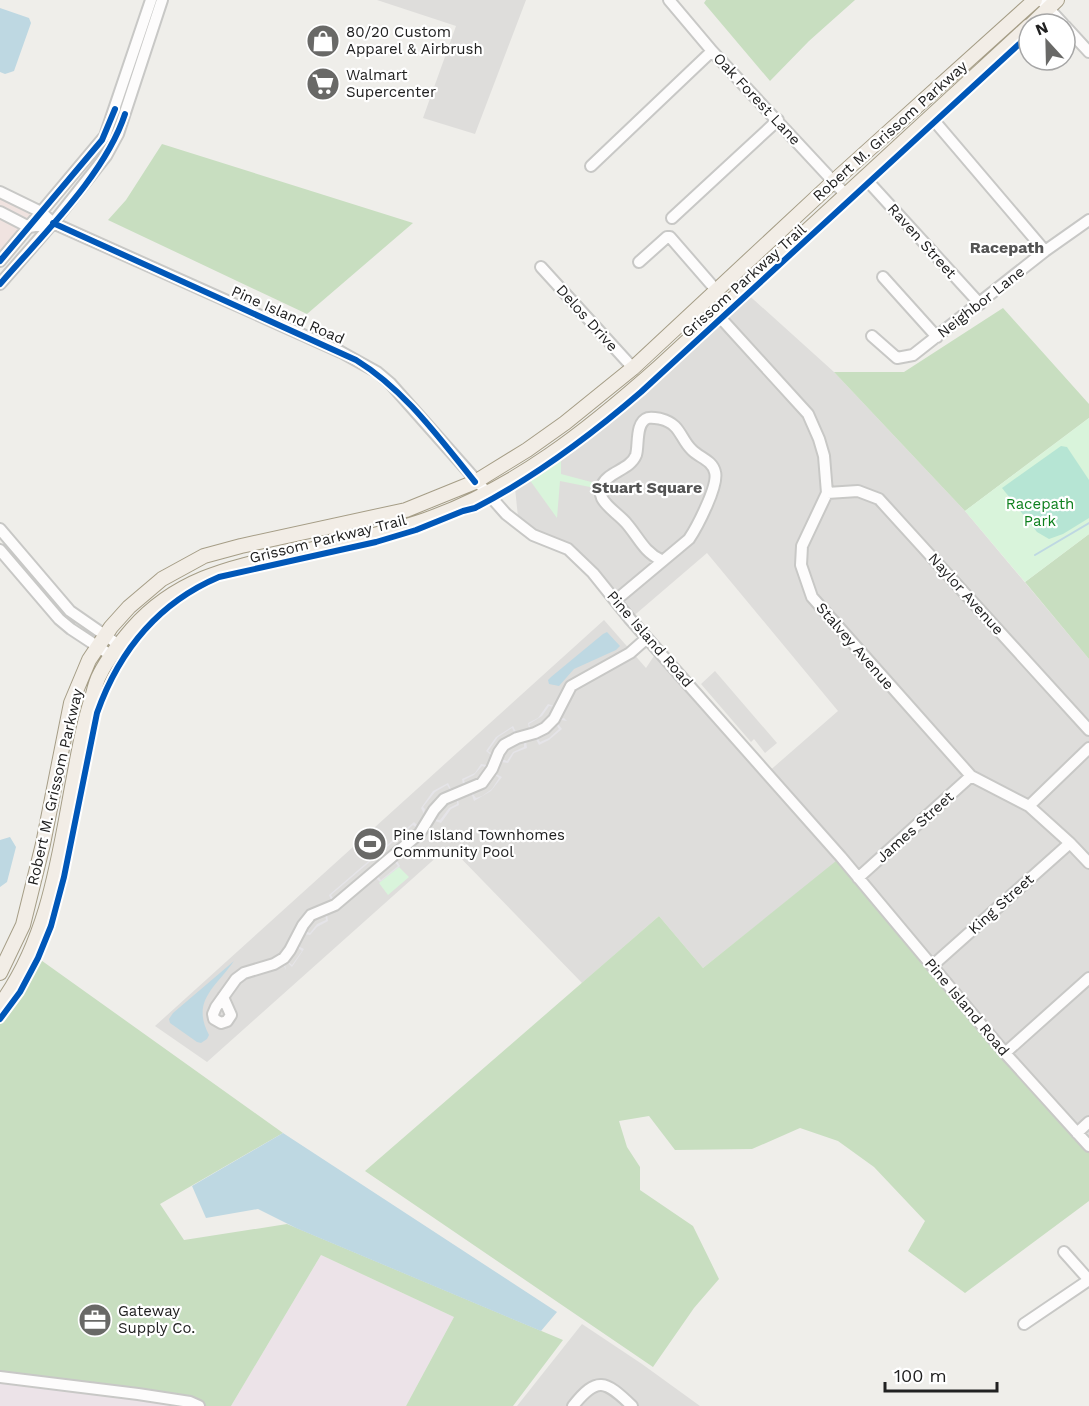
<svg xmlns="http://www.w3.org/2000/svg" width="1089" height="1406" font-family="'Work Sans',sans-serif">
<style>
.residential{fill:#dedddb}
.commercial{fill:#f0e3e0}
.industrial{fill:#ece3e8}
.forest{fill:#c8dec0}
.park{fill:#d9f4db}
.pitch{fill:#b6e5d4}
.plaza{fill:#e5e4e8}
.water{fill:#bed8e2}
.lines{fill:none;stroke-linecap:round;stroke-linejoin:round}
.stream{stroke:#bed8e2;stroke-width:2}
.minor-casing{stroke:#c8c8c6;stroke-width:14}
.major-casing{stroke:#a59d86;stroke-width:16}
.minor{stroke:#fdfcfc;stroke-width:10}
.major{stroke:#f2ede6;stroke-width:14}
.cycleway-casing{stroke:#fff;stroke-width:10}
.cycleway{stroke:#0057b8;stroke-width:6}
.labels{text-anchor:middle;dominant-baseline:central;stroke-width:4.5;stroke-linejoin:round;paint-order:stroke}
.poi-label{font-size:15px;fill:#212121;stroke:#fff;text-anchor:start}
.street-label{font-size:15px;fill:#212121;stroke:#fff}
.park-label{font-size:15px;fill:#0e801e;stroke:#fff}
.neighbourhood-label{font-size:16px;font-weight:bold;fill:#545454;stroke:#fff}
</style>
<rect width="100%" height="100%" fill="#efeeea"/>
<!-- residential -->
<path class="residential" d="M 377,0 L 526,0 L 475,134 L 423,118 L 456,26 Z
M 743,290 L 834,372 L 965,511 L 1089,659 L 1089,1146 L 841,858 L 703,968 L 659,916 L 582,983 L 449,846 L 207,1062 L 155,1026 L 604,620 L 646,668 L 658,650 L 767,773 L 838,711 L 707,553 L 630,619 L 578,557 L 519,527 L 514,478 L 560,449 Z
M 715,671 L 777,743 L 765,753 L 754,739 L 751,742 L 701,684 Z
M 582,1324 L 642,1364 L 700,1406 L 517,1406 Z"/>
<!-- commercial -->
<path class="commercial" d="M 0,192 L 41,212 L 0,261 Z"/>
<!-- industrial -->
<path class="industrial" d="M 321,1255 L 454,1317 L 406,1406 L 231,1406 Z
M 0,1377 L 195,1406 L 0,1406 Z"/>
<!-- forest -->
<path class="forest" d="M 706,0 L 855,0 L 809,41 L 770,81 L 704,3 Z
M 162,144 L 413,223 L 307,314 L 108,220 L 126,200 Z
M 1003,308 L 1089,404 L 1089,418 L 965,511 L 834,372 L 904,372 Z
M 1089,534 L 1089,659 L 1025,582 Z
M 841,857 L 1089,1146 L 1089,1201 L 965,1293 L 908,1251 L 925,1221 L 874,1167 L 838,1141 L 800,1128 L 752,1149 L 675,1150 L 649,1116 L 619,1121 L 627,1147 L 640,1167 L 640,1190 L 693,1226 L 719,1279 L 694,1308 L 653,1367 L 365,1171 L 659,916 L 703,968 Z
M 38,958 L 283,1133 L 160,1204 L 184,1240 L 287,1224 L 563,1340 L 513,1406 L 406,1406 L 454,1317 L 321,1255 L 231,1406 L 199,1406 L 0,1377 L 0,1017 L 20,992 Z"/>
<!-- park -->
<path class="park" d="M 1089,418 L 1089,534 L 1025,582 L 965,511 Z
M 561,459 L 561,474 L 595,483 L 595,488 L 560,481 L 557,518 L 529,479 Z
M 399,867 L 409,877 L 388,895 L 379,883 Z"/>
<!-- pitch -->
<path class="pitch" d="M 1061,446 L 1067,447 L 1089,480 L 1089,518 L 1063,534 L 1049,539 L 1037,532 L 1002,488 Z"/>
<!-- plaza -->
<path class="plaza" d="M 634,642 L 626,651 L 578,676 L 555,707 L 549,706 L 542,716 L 529,724 L 531,730 L 515,734 L 512,728 L 498,737 L 488,751 L 493,755 L 488,768 L 482,766 L 474,775 L 464,780 L 466,786 L 451,791 L 447,785 L 435,792 L 423,807 L 425,809 L 424,813 L 427,815 L 418,829 L 413,825 L 331,895 L 334,900 L 332,902 L 329,895 L 414,822 L 418,826 L 425,816 L 421,808 L 433,791 L 448,783 L 451,789 L 463,785 L 462,779 L 475,773 L 481,764 L 487,765 L 491,755 L 486,751 L 496,737 L 513,726 L 516,732 L 529,729 L 528,723 L 538,718 L 548,704 L 554,706 L 569,681 L 623,651 Z
M 564,718 L 567,721 L 561,720 L 558,724 L 562,729 L 549,740 L 539,745 L 536,739 L 526,741 L 527,748 L 514,753 L 508,763 L 501,762 L 496,774 L 502,777 L 491,791 L 474,801 L 472,795 L 458,799 L 459,805 L 451,809 L 441,823 L 435,821 L 427,834 L 397,861 L 400,866 L 399,867 L 380,882 L 376,878 L 341,908 L 327,915 L 328,921 L 317,927 L 310,935 L 304,934 L 298,946 L 304,949 L 292,967 L 288,963 L 285,965 L 286,970 L 283,964 L 287,961 L 292,965 L 302,951 L 297,947 L 305,931 L 310,933 L 317,924 L 326,920 L 325,914 L 377,875 L 381,880 L 398,866 L 394,861 L 424,834 L 434,819 L 440,820 L 449,808 L 457,804 L 457,797 L 472,793 L 476,798 L 482,796 L 492,789 L 499,778 L 494,774 L 502,759 L 507,761 L 513,752 L 524,747 L 524,741 L 537,737 L 540,742 L 549,738 L 559,729 L 556,724 L 560,719 Z"/>
<!-- water -->
<path class="water" d="M 0,8 L 29,18 L 31,23 L 14,71 L 5,74 L 0,72 Z
M 607,632 L 620,646 L 616,650 L 574,669 L 559,686 L 549,684 L 548,680 L 551,677 L 603,634 Z
M 10,837 L 16,847 L 7,882 L 0,887 L 0,840 Z
M 234,961 C 215,988 191,1001 209,1035 L 207,1039 L 201,1043 L 197,1042 L 170,1023 L 169,1019 L 173,1013 Z
M 283,1133 L 557,1312 L 541,1331 L 296,1228 L 258,1209 L 206,1218 L 192,1186 Z"/>
<g class="lines">
<!-- stream -->
<path class="stream" d="M 1035,555 L 1089,523"/>
<defs>
<path id="minor" d="M 669,0 L 712,51 L 846,195
M 1041,0 L 1063,24
M 1065,26 L 1089,52
M 931,117 L 1045,251
M 591,166 L 712,51
M 865,178 L 980,304
M 0,192 L 41,212 L 53,223 L 341,352 L 377,372 L 390,383 L 506,514 L 533,535 L 568,549 L 593,573 L 630,619 L 841,857 L 1005,1053 L 1089,1146
M 0,212 L 29,227 L 53,223
M 672,218 L 778,120
M 0,261 L 105,136 L 151,0
M 639,262 L 667,237 L 670,237 L 716,290
M 541,267 L 633,368
M 883,277 L 937,337
M 0,284 L 53,223 L 106,156 L 118,134 L 162,0
M 717,314 L 808,414 L 819,439 L 824,456 L 827,493 L 802,546 L 801,565 L 812,597 L 971,776 L 1029,806 L 1070,843 L 1089,863
M 872,336 L 897,358 L 913,355 L 1045,251 L 1089,220
M 827,493 L 858,491 L 879,499 L 1089,730
M 0,529 L 70,611 L 119,645
M 0,550 L 59,619 L 71,629 L 112,656
M 616,600 L 689,539 C 697,527 719,485 715,472 C 712,460 700,458 692,450 C 680,439 681,424 661,419 C 656,418 652,417 648,418 C 635,422 639,445 636,455 C 630,470 609,471 602,485 C 600,489 600,493 602,498 C 607,508 620,515 627,524 C 639,538 644,552 661,560
M 1029,806 L 1089,748
M 858,878 L 971,776
M 932,966 L 1070,843
M 223,997 L 231,1015 L 227,1021 L 221,1023 L 214,1019 L 213,1014 L 216,1007 L 236,979 L 244,973 L 274,964 L 284,958 L 290,950 L 303,925 L 311,915 L 335,905 L 420,833 L 434,810 L 444,799 L 482,783 L 492,769 L 499,752 L 504,745 L 517,738 L 535,733 L 545,728 L 554,719 L 571,686 L 630,653 L 647,638
M 1005,1053 L 1089,978
M 1077,1133 L 1089,1122
M 1064,1252 L 1089,1280
M 1024,1324 L 1089,1280
M 0,1377 L 138,1394 L 190,1402 L 199,1406
M 573,1406 C 597,1376 605,1380 632,1406"/>
<path id="major" d="M 1032,24 L 1057,0
M 0,973 L 23,925 L 43,844 L 71,703 L 89,660 L 111,627 L 129,607 L 162,579 L 204,556 L 241,546 L 406,510 L 475,482 L 527,450 L 565,423 L 633,368 L 834,181 L 1035,0
M 0,1005 C 47,941 58,863 72,787 C 78,757 82,727 92,698 C 94,690 96,681 100,674 C 108,658 120,643 132,629 C 175,580 227,568 288,555 C 333,544 380,536 425,520 C 516,488 588,430 659,367 L 1029,26"/>
</defs>
<!-- minor casing -->
<use href="#minor" class="minor-casing"/>
<!-- major casing -->
<use href="#major" class="major-casing"/>
<!-- minor -->
<use href="#minor" class="minor"/>
<!-- major -->
<use href="#major" class="major"/>
<defs>
<path id="cycleway" d="M 53,223 L 356,360 C 405,390 439,438 475,482
M 0,261 L 102,140 L 115,109
M 0,284 C 42,235 105,175 125,114
M 0,1019 L 20,992 L 38,958 L 51,926 L 64,877 L 97,713 C 119,651 158,603 219,577 L 376,542 L 416,530 L 463,511 L 475,508 C 535,477 590,436 641,392 L 1029,35"/>
</defs>
<!-- cycleway casing -->
<use href="#cycleway" class="cycleway-casing"/>
<!-- cycleway -->
<use href="#cycleway" class="cycleway"/>
</g>
<!-- icons -->
<defs>
<symbol id="shop-disc" viewBox="-11 -11 22 22"><circle r="9.5" fill="#696967" stroke="#fff"/><path d="M-5-2.5h2.3a2.7 3.5 0 0 1 5.4 0H5L5.5 6h-11ZM-1.5-2.5h3a1.5 2.3 0 0 0-3 0Z" fill="#fff"/></symbol>
<symbol id="supermarket-disc" viewBox="-11 -11 22 22"><circle r="9.5" fill="#696967" stroke="#fff"/><path d="M-6-5.5h2.5l.6 2H6L4.5 2H-2.5L-4.4-4H-6ZM-1.5 3.2a1.3 1.3 0 1 0 .1 0ZM3 3.2a1.3 1.3 0 1 0 .1 0Z" fill="#fff"/></symbol>
<symbol id="stadium-disc" viewBox="-11 -11 22 22"><circle r="9.5" fill="#696967" stroke="#fff"/><path d="M0-5a6.5 5 0 1 0 0 10a6.5 5 0 1 0 0-10ZM-3.5-1.8h7v3.6h-7Z" fill="#fff"/></symbol>
<symbol id="office-disc" viewBox="-11 -11 22 22"><circle r="9.5" fill="#696967" stroke="#fff"/><path d="M-6-3h4V-5.5h4V-3h4V5H-6ZM-1-4.5V-3h2v-1.5ZM-6 0V1H6V0Z" fill="#fff"/></symbol>
</defs>
<g fill-rule="evenodd">
<use href="#shop-disc" x="304" y="22" width="38" height="38"/>
<use href="#supermarket-disc" x="304" y="65" width="38" height="38"/>
<use href="#stadium-disc" x="351" y="825" width="38" height="38"/>
<use href="#office-disc" x="76" y="1301" width="38" height="38"/>
</g>
<g class="labels">
<!-- poi labels -->
<g class="poi-label">
<text x="346" y="32">80/20 Custom<tspan x="346" dy="17">Apparel &amp; Airbrush</tspan></text>
<text x="346" y="75">Walmart<tspan x="346" dy="17">Supercenter</tspan></text>
<text x="393" y="835">Pine Island Townhomes<tspan x="393" dy="17">Community Pool</tspan></text>
<text x="118" y="1311">Gateway<tspan x="118" dy="17">Supply Co.</tspan></text>
</g>
<!-- street labels -->
<g class="street-label">
<text transform="translate(757 99) rotate(47)">Oak Forest Lane</text>
<text transform="translate(890 131) rotate(-42)">Robert M. Grissom Parkway</text>
<text transform="translate(922 241) rotate(48)">Raven Street</text>
<text transform="translate(744 281) rotate(-42)">Grissom Parkway Trail</text>
<text transform="translate(981 302) rotate(-38)">Neighbor Lane</text>
<text transform="translate(288 315) rotate(24)">Pine Island Road</text>
<text transform="translate(587 318) rotate(48)">Delos Drive</text>
<text transform="translate(328 539) rotate(-14)">Grissom Parkway Trail</text>
<text transform="translate(966 594) rotate(48)">Naylor Avenue</text>
<text transform="translate(650 639) rotate(49)">Pine Island Road</text>
<text transform="translate(855 646) rotate(49)">Stalvey Avenue</text>
<text transform="translate(55 787) rotate(-77)">Robert M. Grissom Parkway</text>
<text transform="translate(915 827) rotate(-42)">James Street</text>
<text transform="translate(1001 904) rotate(-42)">King Street</text>
<text transform="translate(967 1007) rotate(50)">Pine Island Road</text>
</g>
<!-- park labels -->
<g class="park-label">
<text x="1040" y="504">Racepath<tspan x="1040" dy="17">Park</tspan></text>
</g>
<!-- neighbourhood labels -->
<g class="neighbourhood-label">
<text x="1007" y="247">Racepath</text>
<text x="647" y="487">Stuart Square</text>
</g>
</g>
<!-- north arrow -->
<g transform="translate(1047 42) rotate(338)"><circle r="28" fill="#ffffff" stroke="#a6a6a6" stroke-width="1.5"/>
<path d="M0-4.5L10 22L0 15L-10 22Z" fill="#696967"/>
<text y="-9" font-size="16" font-weight="bold" text-anchor="middle" fill="#212121">N</text>
</g>
<!-- scale -->
<path d="M885 1382v9h112v-9" fill="none" stroke="#212121" stroke-width="3"/>
<text x="894" y="1382" font-size="18" fill="#212121" stroke="#ffffff" stroke-width="4.5" paint-order="stroke">100 m</text>
</svg>
